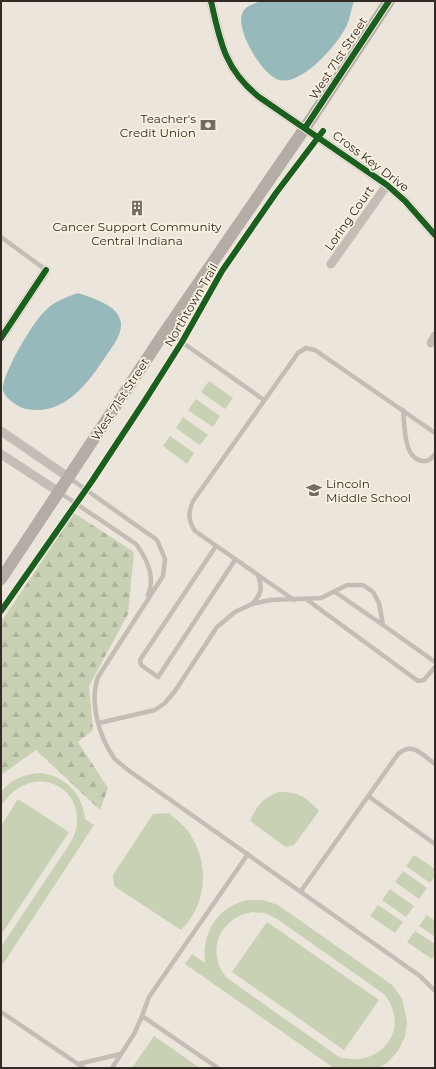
<svg xmlns="http://www.w3.org/2000/svg" width="436" height="1069" font-family="Montserrat,sans-serif">
<style>
.green{fill:#c9d1b5;fill-rule:evenodd}
.forest{fill:url(#forest-firs)}
.water{fill:#98b9bc}
.lines{fill:none;stroke-linecap:round;stroke-linejoin:round}
.lane{stroke:#c3bdb6;stroke-width:4.5}
.street{stroke:#c3bdb6;stroke-width:9}
.secondary{stroke:#b4ada5;stroke-width:12}
.cycleway-casing{stroke:#f9f1e1;stroke-width:8}
.cycleway{stroke:#1b5e20;stroke-width:6}
.labels{text-anchor:middle;dominant-baseline:central;stroke-width:3.5;stroke-linejoin:round;paint-order:stroke}
.street-label{font-size:12px;fill:#332a24;stroke:#f9f1e1}
.poi-label{font-size:12px;fill:#332a24;stroke:#f9f1e1;text-anchor:end}
</style>
<defs>
<pattern id="forest-firs" width="22" height="20" patternUnits="userSpaceOnUse"><rect width="22" height="20" fill="#c9d1b5"/><path d="M5 1l3.5 6h-7zM16 11l3.5 6h-7z" fill="#adb49c"/></pattern>
</defs>
<rect width="100%" height="100%" fill="#ebe5db"/>
<!-- green -->
<path class="green" d="M 209,381 L 233,398 L 225,409 L 201,392 Z
M 196,399 L 220,416 L 213,427 L 188,410 Z
M 183,417 L 208,435 L 200,445 L 176,428 Z
M 170,436 L 194,453 L 187,464 L 163,446 Z
M 41,773 C 66,777 83,794 85,819 L 94,825 L 1,967 L 1,947 L 71,842 C 97,794 35,754 1,806 L 1,792 C 11,779 25,774 41,773 Z
M 279,792 C 299,792 305,796 319,811 L 294,845 L 286,847 L 250,821 C 257,805 263,798 279,792 Z
M 18,799 L 69,832 L 1,935 L 1,826 Z
M 169,813 C 176,819 185,826 190,834 C 210,865 207,905 181,930 L 114,886 L 113,875 L 153,814 Z
M 414,855 L 435,869 L 435,876 L 430,883 L 406,866 Z
M 403,871 L 427,888 L 419,899 L 395,882 Z
M 390,889 L 414,906 L 406,917 L 382,900 Z
M 247,900 L 263,900 L 278,905 L 392,985 L 402,998 L 407,1021 L 405,1037 L 398,1051 L 387,1063 L 378,1068 L 334,1068 L 185,964 L 192,954 L 205,963 C 202,933 216,908 247,900 ZM 252,912 L 265,913 L 277,919 L 384,994 C 412,1028 381,1069 339,1057 L 227,978 C 205,953 219,918 252,912 Z
M 378,905 L 403,922 L 395,933 L 370,916 Z
M 427,915 L 435,921 L 435,937 L 419,926 Z
M 267,922 L 379,1000 L 344,1050 L 232,972 Z
M 415,931 L 435,944 L 435,954 L 432,959 L 407,942 Z
M 154,1036 L 200,1068 L 132,1068 Z"/>
<!-- forest -->
<path class="forest" d="M 74,513 L 134,552 L 128,614 L 89,686 L 93,730 L 78,742 L 108,788 L 100,810 L 36,750 L 1,775 L 1,622 Z"/>
<!-- water -->
<path class="water" d="M 261,1 L 354,1 C 351,9 350,20 346,27 C 337,45 302,86 279,80 C 262,75 236,31 242,14 C 244,6 254,4 261,1 Z
M 78,293 C 92,298 119,305 121,323 C 122,335 112,347 106,356 C 87,384 65,416 26,409 C 18,407 6,399 3,391 C 0,377 33,322 44,312 C 54,301 65,298 78,293 Z"/>
<g class="lines">
<!-- lane -->
<path class="lane" d="M 1,237 L 46,270
M 166,331 L 264,400
M 403,410 C 405,425 403,458 422,461 C 427,462 432,459 435,454
M 68,477 L 157,540 L 165,559 L 163,576 L 98,677 C 89,703 99,736 114,758 C 118,762 123,766 128,770 L 420,976 L 435,991
M 59,492 L 136,544 C 147,559 156,577 148,595
M 216,546 L 140,660 L 141,665 L 158,677 L 235,560
M 306,599 L 418,681 L 424,680 L 435,667
M 294,600 L 195,531 C 188,520 188,513 193,501 L 298,353 L 306,348 L 315,350 L 435,433
M 252,604 C 261,595 263,588 258,576
M 383,625 L 435,662
M 99,723 L 155,710 L 165,703 L 175,691 L 217,627 L 235,612 L 252,604 L 270,600 L 321,598 L 347,585 L 363,585 L 373,592 L 379,603 L 383,625 L 335,592
M 368,796 L 435,844
M 301,891 L 398,754 C 413,741 422,755 435,764
M 1,1012 L 84,1068
M 142,1016 L 149,997 L 248,854
M 78,1064 L 121,1054
M 112,1068 L 134,1034 L 142,1016 L 218,1068"/>
<!-- street -->
<path class="street" d="M 211,1 C 220,42 225,70 259,97 L 387,185 L 405,201 L 435,235
M 331,264 L 387,185
M 1,338 L 46,270
M 431,343 L 435,336
M 1,431 L 68,477
M 1,454 L 59,492"/>
<!-- secondary -->
<path class="secondary" d="M 1,579 L 162,336 L 305,128 L 389,1"/>
<defs>
<path id="cycleway" d="M 211,1 C 220,42 225,70 259,97 L 387,185 L 405,201 L 435,235
M 305,128 L 389,1
M 1,338 L 46,270
M 1,611 L 92,481 L 144,402 L 182,342 L 222,271 L 276,193 L 323,131"/>
</defs>
<!-- cycleway casing -->
<use href="#cycleway" class="cycleway-casing"/>
<!-- cycleway -->
<use href="#cycleway" class="cycleway"/>
</g>
<!-- icons -->
<defs>
<symbol id="bank-bare" viewBox="-9 -9 18 18"><path d="M-6-4H6V4H-6ZM0-2.3a2.3 2.3 0 1 0 0 4.6a2.3 2.3 0 1 0 0-4.6Z" fill="#736b64" stroke="#f9f1e1" stroke-width="2.5" paint-order="stroke"/></symbol>
<symbol id="building-bare" viewBox="-9 -9 18 18"><path d="M-4-6H4V6H1V3H-1V6H-4ZM-2.5-4.3h1.7v1.8h-1.7ZM.8-4.3h1.7v1.8H.8ZM-2.5-1h1.7V.8h-1.7ZM.8-1h1.7V.8H.8Z" fill="#736b64" stroke="#f9f1e1" stroke-width="2.5" paint-order="stroke"/></symbol>
<symbol id="school-bare" viewBox="-9 -9 18 18"><path d="M0-5L7-2L0 1L-7-2ZM-4 1L0 2.5L4 1V4Q0 6-4 4Z" fill="#736b64" stroke="#f9f1e1" stroke-width="2.5" paint-order="stroke"/></symbol>
</defs>
<g fill-rule="evenodd">
<use href="#bank-bare" x="197" y="114" width="22" height="22"/>
<use href="#building-bare" x="126" y="197" width="22" height="22"/>
<use href="#school-bare" x="303" y="479" width="22" height="22"/>
</g>
<g class="labels">
<!-- street labels -->
<g class="street-label">
<text transform="translate(338 58) rotate(-57)">West 71st Street</text>
<text transform="translate(371 161) rotate(37)">Cross Key Drive</text>
<text transform="translate(349 218) rotate(-55)">Loring Court</text>
<text transform="translate(191 305) rotate(-60)">Northtown Trail</text>
<text transform="translate(120 399) rotate(-57)">West 71st Street</text>
</g>
<!-- poi labels -->
<g class="poi-label">
<text x="196" y="118">Teacher's<tspan x="196" dy="14">Credit Union</tspan></text>
<text x="137" y="226" text-anchor="middle">Cancer Support Community<tspan x="137" dy="14">Central Indiana</tspan></text>
<text x="326" y="483" text-anchor="start">Lincoln<tspan x="326" dy="14">Middle School</tspan></text>
</g>
</g>
<!-- border -->
<rect width="436" height="1069" fill="none" stroke="#332a24" stroke-width="4"/>
</svg>
